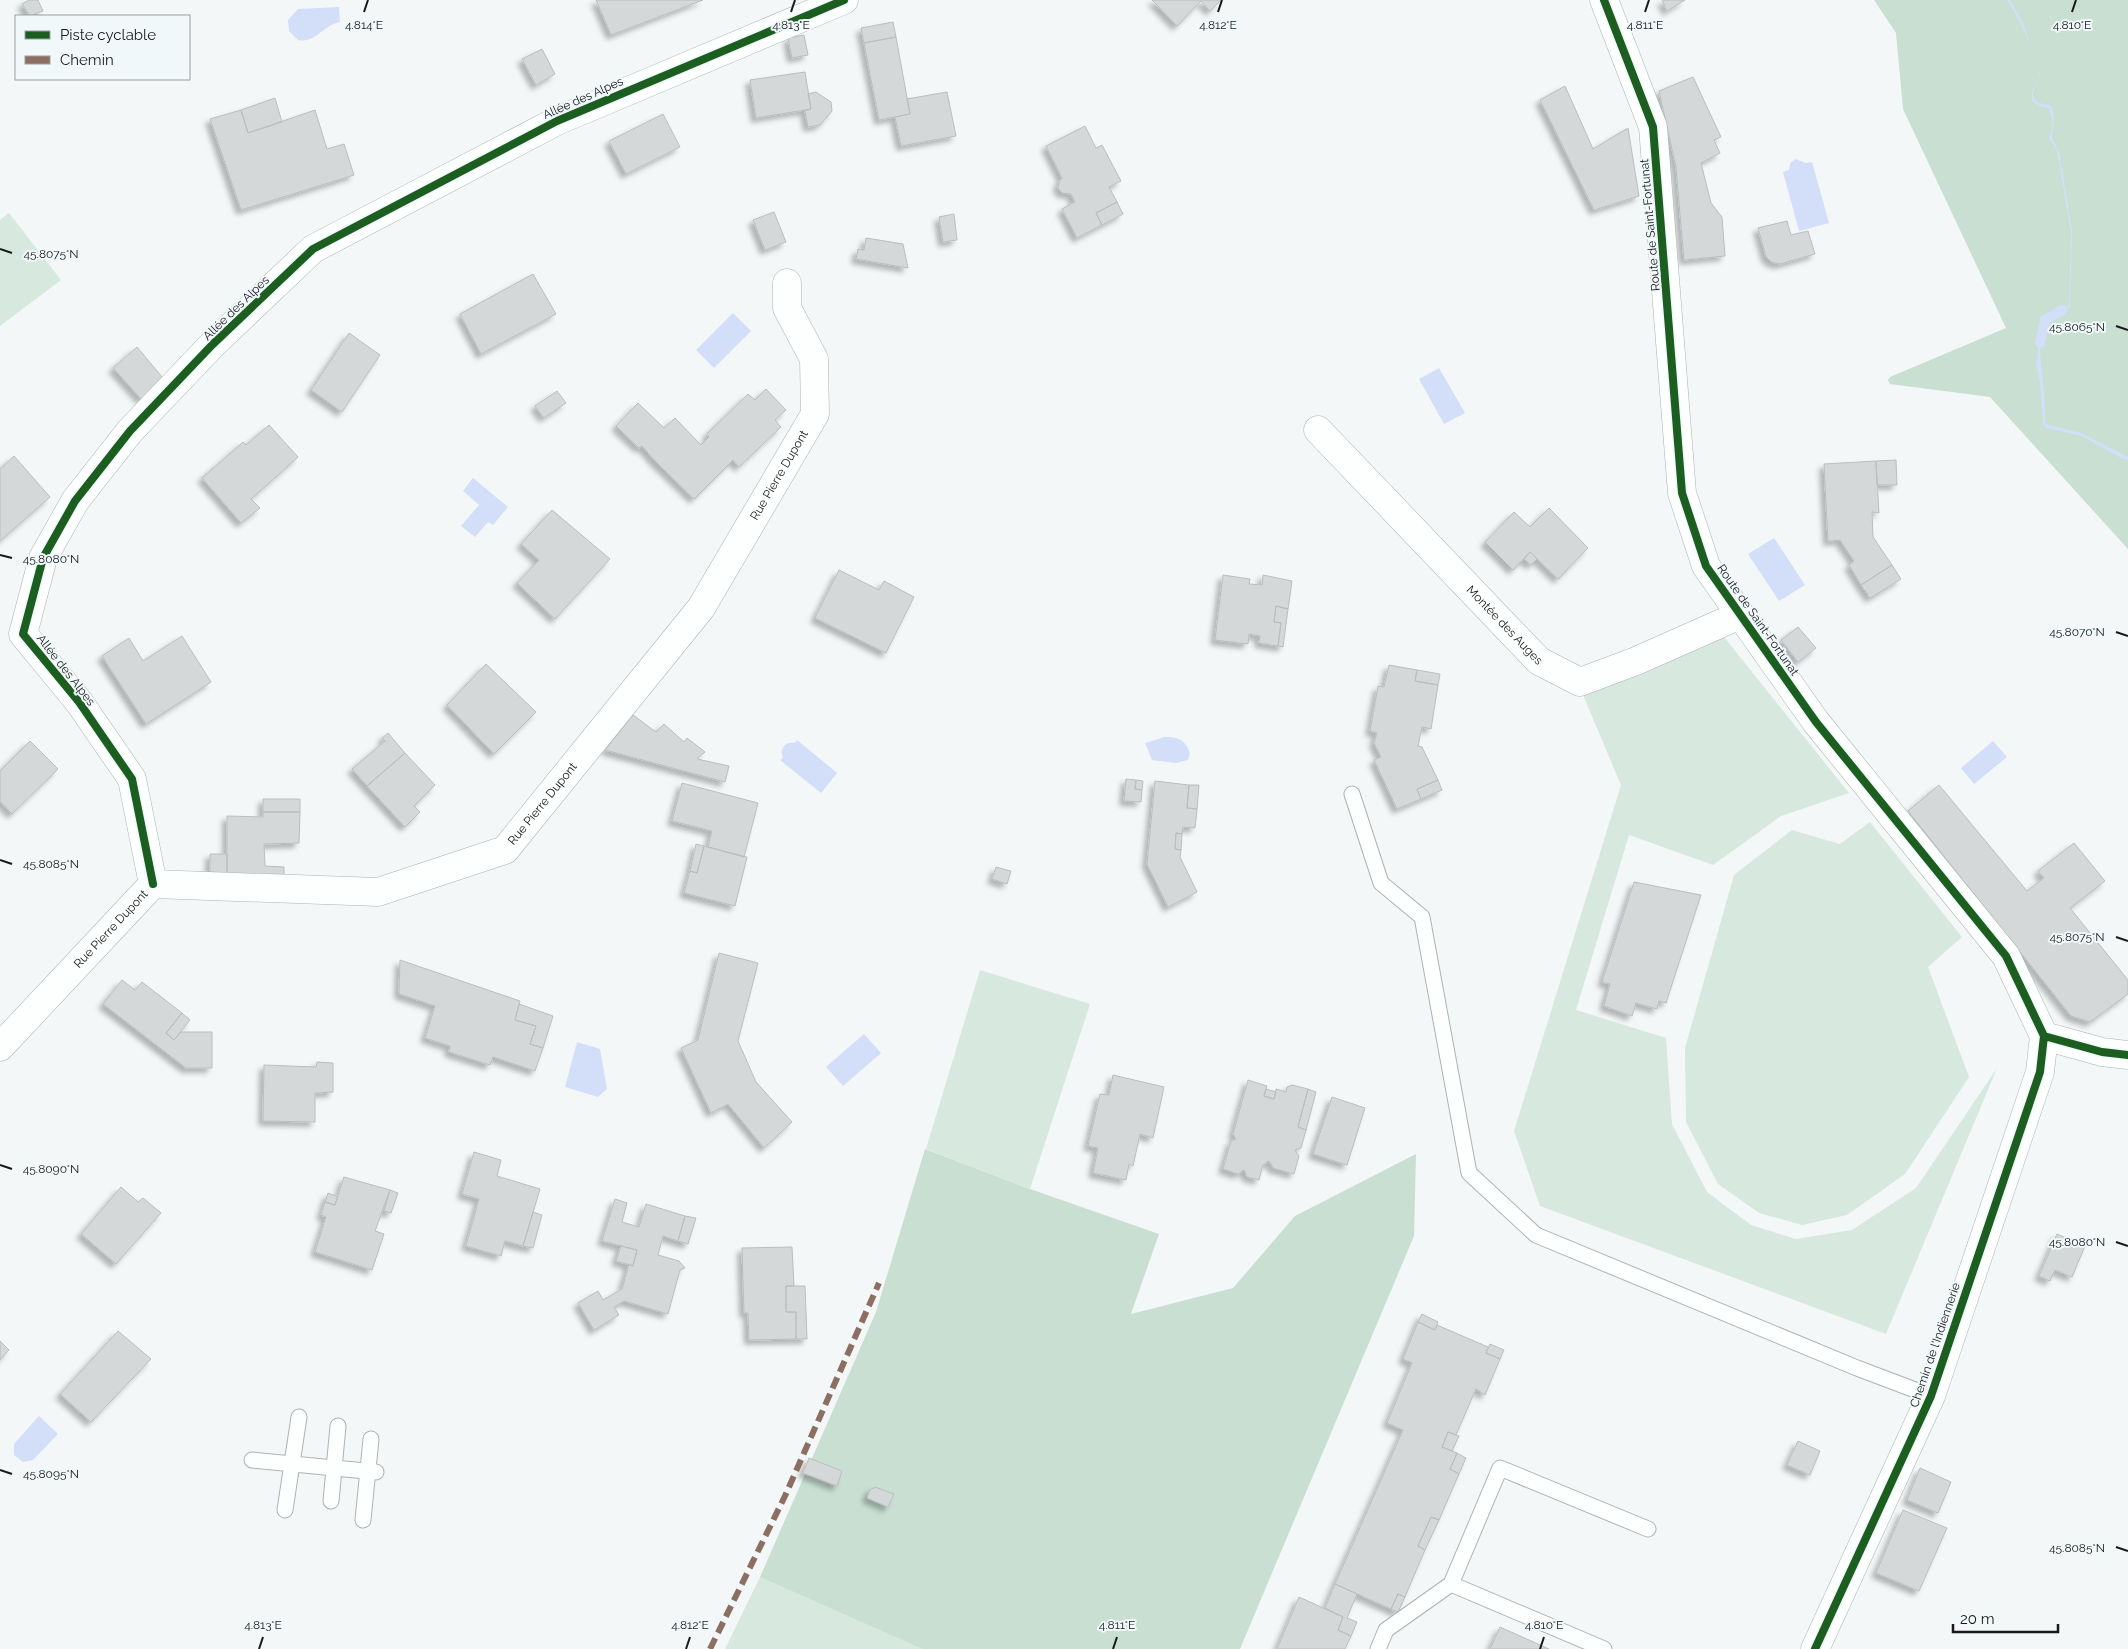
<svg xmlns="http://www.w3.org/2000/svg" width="2128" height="1649" font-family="Raleway,sans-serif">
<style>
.green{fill:#d7e8de}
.forest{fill:#c8dfd2}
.water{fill:#d3def9}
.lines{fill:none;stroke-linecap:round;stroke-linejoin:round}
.stream{stroke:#d3def9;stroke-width:10}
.building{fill:#d4d8d8;stroke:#bbbebe;filter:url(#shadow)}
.service-casing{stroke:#afb2b2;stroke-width:17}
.minor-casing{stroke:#afb2b2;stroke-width:29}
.tertiary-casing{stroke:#afb2b2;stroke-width:29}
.service{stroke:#fdfefe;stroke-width:15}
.minor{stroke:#fdfefe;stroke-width:28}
.tertiary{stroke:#fdfefe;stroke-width:28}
.quiet{stroke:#8d6e63;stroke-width:6;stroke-dasharray:12 6;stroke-linecap:butt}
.cycleway-casing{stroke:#f1f8fa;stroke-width:11}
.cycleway{stroke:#1b5e20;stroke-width:8}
.ticks{fill:none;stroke:#17191a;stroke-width:2}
.labels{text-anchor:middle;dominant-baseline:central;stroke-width:4;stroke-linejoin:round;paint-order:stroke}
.street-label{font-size:12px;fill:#17191a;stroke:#f1f8fa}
.ticks-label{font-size:12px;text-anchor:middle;fill:#17191a;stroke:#f1f8fa;stroke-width:4;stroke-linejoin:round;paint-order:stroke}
</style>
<defs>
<filter id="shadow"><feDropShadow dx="-4.5" dy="4.5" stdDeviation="2.5" flood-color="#0004"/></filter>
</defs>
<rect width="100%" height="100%" fill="#f3f7f8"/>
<!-- green -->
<path class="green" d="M 9,213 L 61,280 L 0,326 L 0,220 Z
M 1724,637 L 1849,793 L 1781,816 L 1713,865 L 1629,835 L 1576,1010 L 1666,1038 L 1672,1124 L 1707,1192 L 1751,1225 L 1796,1239 L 1852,1230 L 1916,1188 L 1997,1068 L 1886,1334 L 1540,1206 L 1514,1131 L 1621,785 L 1583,695 Z
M 1870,822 L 1962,937 L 1928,967 L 1969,1077 L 1905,1174 L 1847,1215 L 1802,1225 L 1759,1213 L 1718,1184 L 1686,1122 L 1685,1048 L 1734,875 L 1792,830 L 1840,844 Z
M 980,970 L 1090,1004 L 1030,1189 L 926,1149 Z
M 760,1577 L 922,1649 L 725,1649 Z"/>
<!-- forest -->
<path class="forest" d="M 1874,0 L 2128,0 L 2128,549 L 1990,397 L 1890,384 L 1888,380 L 1890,377 L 2006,328 L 1903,109 L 1896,33 Z
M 925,1149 L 1030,1189 L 1159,1234 L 1131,1314 L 1233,1288 L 1295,1216 L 1416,1154 L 1414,1236 L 1240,1649 L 922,1649 L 760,1577 L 876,1312 Z"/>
<!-- water -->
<path class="water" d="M 2007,0 L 2010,0 L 2023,23 L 2040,74 C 2038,83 2026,98 2039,103 C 2043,104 2047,104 2051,106 C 2057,118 2052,126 2052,138 L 2059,152 L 2072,231 L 2070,307 L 2045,319 C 2036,337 2041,362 2043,381 C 2045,395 2045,409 2045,424 L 2081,433 L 2128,457 L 2128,460 L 2121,458 L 2082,436 L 2046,428 L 2043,423 L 2040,382 L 2036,364 L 2042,323 C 2049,315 2060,310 2069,305 L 2071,233 L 2057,150 L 2049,139 L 2053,123 L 2049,108 L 2038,106 L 2032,100 C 2029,90 2038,84 2039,75 C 2039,60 2016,12 2007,0 Z
M 339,7 L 340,22 C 323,25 315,44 298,40 L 289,31 L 288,20 L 298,9 Z
M 1796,159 L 1805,163 L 1812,162 L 1829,223 L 1799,231 L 1783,172 L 1789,170 L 1790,163 Z
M 733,313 L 751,331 L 714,368 L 696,350 Z
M 1439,368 L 1465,413 L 1444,424 L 1419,379 Z
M 473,478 L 508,507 L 493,525 L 488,522 L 475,537 L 461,526 L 479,505 L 463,491 Z
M 1774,538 L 1805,585 L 1779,601 L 1748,554 Z
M 1165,737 C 1178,736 1187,741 1190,754 L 1188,760 L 1176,763 L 1152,760 L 1145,743 Z
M 797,740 L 837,773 L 821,793 L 780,760 L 783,758 C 779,749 785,741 795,743 Z
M 1993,741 L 2007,757 L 1974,784 L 1961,768 Z
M 864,1034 L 881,1053 L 843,1086 L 826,1067 Z
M 577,1042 L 600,1049 L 607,1089 L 598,1097 L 565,1087 Z
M 39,1416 L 58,1434 L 33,1460 L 23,1462 L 14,1455 L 14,1444 Z"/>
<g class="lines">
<!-- stream -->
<path class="stream" d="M 2040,343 L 2045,320 L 2062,310"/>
</g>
<!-- building -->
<path class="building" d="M 29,0 L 38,0 L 43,11 L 30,16 L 22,4 Z
M 596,0 L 703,0 L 611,35 Z
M 1152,0 L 1221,0 L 1210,11 L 1201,1 L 1177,26 Z
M 1662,0 L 1685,0 L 1667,11 Z
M 893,22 L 896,37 L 864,43 L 861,28 Z
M 804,35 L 808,55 L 792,58 L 788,38 Z
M 896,37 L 910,114 L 879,120 L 864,43 Z
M 542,49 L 555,74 L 536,85 L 522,59 Z
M 805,72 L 811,109 L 756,118 L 750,80 Z
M 1693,77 L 1721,137 L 1714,140 L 1720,153 L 1701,163 L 1711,203 L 1722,217 L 1725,256 L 1684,260 L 1676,167 L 1659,91 Z
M 1565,86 L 1593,149 L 1628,128 L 1639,196 L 1594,210 L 1540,100 Z
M 816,92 L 831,102 L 832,111 L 820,125 L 808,127 L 805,111 L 811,109 L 808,94 Z
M 947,92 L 956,136 L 901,146 L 895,117 L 910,114 L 907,99 Z
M 275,98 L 282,122 L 248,133 L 241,110 Z
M 241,110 L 248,133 L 315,110 L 327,149 L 344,144 L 354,175 L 241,210 L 210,119 Z
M 663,114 L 680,147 L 626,174 L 609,141 Z
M 1085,126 L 1096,148 L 1102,145 L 1121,181 L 1109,187 L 1117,202 L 1096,213 L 1102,225 L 1077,238 L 1062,209 L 1075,202 L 1071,194 L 1062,193 L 1058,188 L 1059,182 L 1062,178 L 1046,146 Z
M 1117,202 L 1123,214 L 1102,225 L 1096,213 Z
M 774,212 L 786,242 L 765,250 L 753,220 Z
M 954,214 L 957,240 L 943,242 L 939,217 Z
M 1787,221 L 1791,235 L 1808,231 L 1815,254 L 1780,264 L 1771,262 L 1766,257 L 1758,228 Z
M 866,238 L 903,244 L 908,268 L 856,259 L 858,249 L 864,250 Z
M 533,274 L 556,314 L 481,354 L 460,314 Z
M 349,333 L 380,355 L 342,412 L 311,390 Z
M 137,347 L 162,377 L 142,400 L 113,368 Z
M 766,389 L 786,410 L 775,420 L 781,427 L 739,467 L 733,460 L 694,499 L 655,461 L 642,446 L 639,448 L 616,426 L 638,403 L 664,428 L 675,418 L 701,445 L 709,437 L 707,434 L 748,394 L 755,400 Z
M 557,391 L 566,403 L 544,418 L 535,406 Z
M 269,425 L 298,457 L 251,499 L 260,508 L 241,523 L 202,478 L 243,442 L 246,445 Z
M 14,456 L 50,497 L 0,541 L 0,469 Z
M 1896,460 L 1897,485 L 1877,485 L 1876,461 Z
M 1876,461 L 1879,513 L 1872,512 L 1873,537 L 1892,565 L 1861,585 L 1849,565 L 1854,561 L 1840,540 L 1828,541 L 1824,464 Z
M 1549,508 L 1588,548 L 1558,579 L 1530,552 L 1513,570 L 1485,542 L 1514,512 L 1530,527 Z
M 552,510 L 610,559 L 555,619 L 517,583 L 539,560 L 521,544 Z
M 1530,552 L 1537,559 L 1531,565 L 1524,559 Z
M 1892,565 L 1901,579 L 1870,598 L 1861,585 Z
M 839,570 L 879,590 L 884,581 L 914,597 L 886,653 L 815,618 Z
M 1223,575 L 1250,579 L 1249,584 L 1262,585 L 1263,575 L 1292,581 L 1288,609 L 1276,606 L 1274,622 L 1281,623 L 1278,646 L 1259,643 L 1260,636 L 1249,634 L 1248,644 L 1215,640 Z
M 1276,606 L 1288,609 L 1283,647 L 1278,646 L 1281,623 L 1274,622 Z
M 1798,627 L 1816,648 L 1798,662 L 1781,640 Z
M 182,636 L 211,682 L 146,724 L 102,656 L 129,638 L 143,661 Z
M 486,664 L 536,712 L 494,754 L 447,705 Z
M 1389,665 L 1417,670 L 1415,681 L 1438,685 L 1431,729 L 1422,727 L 1418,746 L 1422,747 L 1438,780 L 1417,789 L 1421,799 L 1397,809 L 1374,760 L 1381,757 L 1374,743 L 1377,733 L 1370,731 L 1378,686 L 1384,687 Z
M 1417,670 L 1440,674 L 1438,685 L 1415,681 Z
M 633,715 L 656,732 L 664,724 L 684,742 L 687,738 L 705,752 L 697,759 L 729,766 L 725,782 L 605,750 Z
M 388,733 L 405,753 L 367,786 L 352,769 L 385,741 L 382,738 Z
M 30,741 L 58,769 L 12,814 L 0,801 L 0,771 Z
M 405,753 L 435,785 L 414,806 L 420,812 L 405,827 L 367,786 Z
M 1126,779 L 1136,780 L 1135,789 L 1142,790 L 1141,802 L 1124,801 Z
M 1136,780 L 1143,781 L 1142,790 L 1135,789 Z
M 1438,780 L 1442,790 L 1421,799 L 1417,789 Z
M 1155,781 L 1189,785 L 1187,808 L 1197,809 L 1195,828 L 1183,827 L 1182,834 L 1176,833 L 1175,849 L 1181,850 L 1180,857 L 1197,892 L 1168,907 L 1147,864 Z
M 682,783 L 758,803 L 744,857 L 708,847 L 712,831 L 672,821 Z
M 1189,785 L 1199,785 L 1197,809 L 1187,808 Z
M 1939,785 L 2027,891 L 2044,878 L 2038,871 L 2074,843 L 2105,881 L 2070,908 L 2128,980 L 2128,994 L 2090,1022 L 2071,1016 L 1908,811 Z
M 263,799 L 300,799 L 300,812 L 263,812 Z
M 263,812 L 300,812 L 299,843 L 264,844 L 265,866 L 284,867 L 284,877 L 227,879 L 227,816 L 263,817 Z
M 1176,833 L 1182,834 L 1181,850 L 1175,849 Z
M 696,844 L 704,846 L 697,873 L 690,871 Z
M 704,846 L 747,857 L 735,906 L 684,893 L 690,871 L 697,873 Z
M 210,854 L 227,854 L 227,879 L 210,880 Z
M 996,867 L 1011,871 L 1007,884 L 992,879 Z
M 1634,882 L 1701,895 L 1666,1003 L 1659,1001 L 1657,1009 L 1636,1003 L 1632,1016 L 1604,1006 L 1610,984 L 1602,982 Z
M 719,953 L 758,963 L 738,1041 L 756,1082 L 792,1122 L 764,1148 L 728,1104 L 711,1113 L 681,1048 L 698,1040 Z
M 400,960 L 520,1001 L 515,1020 L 536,1026 L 530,1044 L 543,1048 L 535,1071 L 493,1057 L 490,1065 L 449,1052 L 450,1046 L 425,1038 L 435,1006 L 399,994 Z
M 122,980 L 135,990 L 142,982 L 182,1013 L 166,1033 L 174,1040 L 181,1032 L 212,1032 L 212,1068 L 186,1068 L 103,1004 Z
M 519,1004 L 553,1016 L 543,1048 L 530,1044 L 536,1026 L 515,1020 Z
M 182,1013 L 190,1020 L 174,1040 L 166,1033 Z
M 317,1062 L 333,1063 L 333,1092 L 315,1093 L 315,1122 L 263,1121 L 264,1065 L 316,1067 Z
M 1113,1075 L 1164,1087 L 1153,1138 L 1140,1134 L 1133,1166 L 1129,1164 L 1126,1180 L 1093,1173 L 1098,1148 L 1088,1146 L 1100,1094 L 1109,1095 Z
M 1248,1080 L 1267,1086 L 1264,1096 L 1274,1099 L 1276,1089 L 1286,1092 L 1287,1087 L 1292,1085 L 1308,1089 L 1298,1127 L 1306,1130 L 1301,1148 L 1295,1150 L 1299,1156 L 1294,1174 L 1273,1168 L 1269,1161 L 1263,1165 L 1259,1180 L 1247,1177 L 1244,1170 L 1238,1174 L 1223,1169 L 1231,1141 L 1236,1139 L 1233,1134 Z
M 1266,1089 L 1276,1092 L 1274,1099 L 1264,1096 Z
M 1308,1089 L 1316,1092 L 1306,1130 L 1298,1127 Z
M 1332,1097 L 1365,1108 L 1347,1165 L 1313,1154 Z
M 474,1152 L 501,1160 L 497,1176 L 540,1189 L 523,1246 L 505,1241 L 501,1256 L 466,1246 L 479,1199 L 462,1194 Z
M 344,1177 L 390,1190 L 375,1231 L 384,1234 L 372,1270 L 315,1252 L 326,1217 L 321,1215 L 325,1202 L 335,1205 Z
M 121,1187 L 138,1202 L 143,1198 L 161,1213 L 116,1264 L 81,1234 Z
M 390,1190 L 398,1193 L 391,1213 L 384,1211 Z
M 328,1193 L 338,1197 L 335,1205 L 325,1202 Z
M 615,1199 L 627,1203 L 622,1222 L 639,1227 L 646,1204 L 685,1216 L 678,1241 L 663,1236 L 658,1255 L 679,1261 L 685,1268 L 680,1270 L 668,1314 L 624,1301 L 614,1307 L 619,1315 L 594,1330 L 578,1303 L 598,1291 L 603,1300 L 622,1289 L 629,1264 L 633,1266 L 637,1250 L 602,1241 Z
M 533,1212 L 542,1215 L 533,1248 L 523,1246 Z
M 685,1216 L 696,1218 L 688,1244 L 678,1241 Z
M 2057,1234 L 2085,1246 L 2072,1277 L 2055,1270 L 2050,1281 L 2039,1276 Z
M 621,1246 L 637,1250 L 633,1266 L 616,1261 Z
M 792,1247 L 794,1286 L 786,1286 L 786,1312 L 796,1312 L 796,1339 L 749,1340 L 748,1313 L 744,1313 L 742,1248 Z
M 786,1286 L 805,1286 L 807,1339 L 796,1339 L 796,1312 L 786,1312 Z
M 1422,1314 L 1438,1322 L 1435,1330 L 1418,1322 Z
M 1418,1322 L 1435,1330 L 1437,1325 L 1488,1347 L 1486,1353 L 1500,1359 L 1485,1395 L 1476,1389 L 1456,1435 L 1448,1432 L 1442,1447 L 1457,1453 L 1450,1469 L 1459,1474 L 1439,1520 L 1431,1517 L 1418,1546 L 1425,1550 L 1405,1597 L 1398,1594 L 1391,1609 L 1335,1584 L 1403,1430 L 1387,1423 L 1412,1363 L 1403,1359 Z
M 118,1331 L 151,1359 L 91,1422 L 60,1394 Z
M 0,1341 L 9,1350 L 0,1360 Z
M 1490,1344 L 1504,1350 L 1500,1359 L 1486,1353 Z
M 1448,1432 L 1459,1436 L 1452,1451 L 1442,1447 Z
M 1798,1441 L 1820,1451 L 1810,1475 L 1787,1465 Z
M 1457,1453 L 1466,1458 L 1459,1474 L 1450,1469 Z
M 809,1458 L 842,1471 L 837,1486 L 803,1473 Z
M 1920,1468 L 1951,1482 L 1938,1513 L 1907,1500 Z
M 875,1487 L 894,1494 L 888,1507 L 867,1498 L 870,1490 Z
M 1903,1510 L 1947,1528 L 1919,1591 L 1876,1573 Z
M 1431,1517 L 1439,1520 L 1425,1550 L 1418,1546 Z
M 1335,1584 L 1357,1594 L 1347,1618 L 1357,1622 L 1351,1636 L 1338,1630 L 1343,1617 L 1325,1608 Z
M 1398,1594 L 1405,1597 L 1398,1612 L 1391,1609 Z
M 1299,1597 L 1343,1617 L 1338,1630 L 1351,1636 L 1345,1649 L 1277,1649 Z
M 1500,1627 L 1549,1649 L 1490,1649 Z"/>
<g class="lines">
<defs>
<path id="service" d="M 1352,794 L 1381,883 L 1422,917 L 1469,1173 L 1536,1235 L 1857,1368 L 1931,1396
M 252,1460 L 376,1472
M 331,1501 L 338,1426
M 285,1510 L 299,1417
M 363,1520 L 371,1439
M 1378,1649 L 1386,1630 L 1451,1584
M 1604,1649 L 1451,1584 L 1500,1468 L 1648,1529"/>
<g id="minor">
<path id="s1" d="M 1318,430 L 1539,661 L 1580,682 L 1636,661 L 1740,615"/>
<path d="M 153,884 L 132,779 L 79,702 L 23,634 L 43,558 L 75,501 L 130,431 L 213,344 L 313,249 L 557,121 L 844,0"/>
<path id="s2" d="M 0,1047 L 153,884 L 378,892 L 505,850 L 701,608 L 815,414 L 814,359 L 787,308 L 787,283"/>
<path d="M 1815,1649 L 1931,1396 L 2040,1072 L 2044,1036"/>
</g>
<path id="tertiary" d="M 1604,0 L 1653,127 L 1682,493 L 1706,566 L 1816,722 L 2006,956 L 2044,1036 L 2102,1052 L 2128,1055"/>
</defs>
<!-- service casing -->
<use href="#service" class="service-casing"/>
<!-- minor casing -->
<use href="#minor" class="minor-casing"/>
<!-- tertiary casing -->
<use href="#tertiary" class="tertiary-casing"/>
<!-- service -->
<use href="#service" class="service"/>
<!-- minor -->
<use href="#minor" class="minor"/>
<!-- tertiary -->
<use href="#tertiary" class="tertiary"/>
<!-- quiet -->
<path class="quiet" d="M 710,1649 L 785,1496 L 879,1283"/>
<defs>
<path id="cycleway" d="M 1604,0 L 1653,127 L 1682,493 L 1706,566 L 1816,722 L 2006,956 L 2044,1036 L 2102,1052 L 2128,1055
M 153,884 L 132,779 L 79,702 L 23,634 L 43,558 L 75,501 L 130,431 L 213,344 L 313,249 L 557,121 L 844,0
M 1815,1649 L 1931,1396 L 2040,1072 L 2044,1036"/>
</defs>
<!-- cycleway casing -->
<use href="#cycleway" class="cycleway-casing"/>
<!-- cycleway -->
<use href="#cycleway" class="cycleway"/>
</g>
<!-- ticks -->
<path class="ticks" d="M 364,12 L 368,0M 791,12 L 795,0M 1218,12 L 1222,0M 1645,12 L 1649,0M 2072,12 L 2076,0M 0,249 L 12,253M 2116,326 L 2128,330M 0,555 L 12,558M 2116,632 L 2128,636M 0,860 L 12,864M 2116,937 L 2128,941M 0,1165 L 12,1169M 2116,1242 L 2128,1246M 0,1470 L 12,1474M 2116,1547 L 2128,1551M 259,1649 L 263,1637M 686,1649 L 690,1637M 1113,1649 L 1117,1637M 1540,1649 L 1544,1637"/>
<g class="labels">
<!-- street labels -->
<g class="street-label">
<text transform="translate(583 98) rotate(-24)">Allée des Alpes</text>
<text transform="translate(1650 225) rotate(-95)">Route de Saint-Fortunat</text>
<text transform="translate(236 308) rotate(-44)">Allée des Alpes</text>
<text stroke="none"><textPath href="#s2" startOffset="1048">Rue Pierre Dupont</textPath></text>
<text transform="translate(1758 620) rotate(55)">Route de Saint-Fortunat</text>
<text stroke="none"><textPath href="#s1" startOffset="270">Montée des Auges</textPath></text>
<text transform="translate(66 670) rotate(52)">Allée des Alpes</text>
<text stroke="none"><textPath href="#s2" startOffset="642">Rue Pierre Dupont</textPath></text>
<text stroke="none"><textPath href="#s2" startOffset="162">Rue Pierre Dupont</textPath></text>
<text transform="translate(1935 1345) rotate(-71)">Chemin de l'Indiennerie</text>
</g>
</g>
<g class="ticks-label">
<text x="364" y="29">4.814°E</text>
<text x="791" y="29">4.813°E</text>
<text x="1218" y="29">4.812°E</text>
<text x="1645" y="29">4.811°E</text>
<text x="2072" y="29">4.810°E</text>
<text x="51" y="258">45.8075°N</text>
<text x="2077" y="331">45.8065°N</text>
<text x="51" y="563">45.8080°N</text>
<text x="2077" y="636">45.8070°N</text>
<text x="51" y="868">45.8085°N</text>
<text x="2077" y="941">45.8075°N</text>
<text x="51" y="1173">45.8090°N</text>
<text x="2077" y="1246">45.8080°N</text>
<text x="51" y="1478">45.8095°N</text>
<text x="2077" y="1552">45.8085°N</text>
<text x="263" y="1629">4.813°E</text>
<text x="690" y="1629">4.812°E</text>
<text x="1117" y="1629">4.811°E</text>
<text x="1544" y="1629">4.810°E</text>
</g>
<!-- legend -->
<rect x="15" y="15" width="175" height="65" fill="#f1f8fa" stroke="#9a9fa0"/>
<rect x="25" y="31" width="25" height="8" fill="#1b5e20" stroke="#9a9fa0"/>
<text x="60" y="40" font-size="15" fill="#17191a">Piste cyclable</text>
<rect x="25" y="56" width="25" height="8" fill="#8d6e63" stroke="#9a9fa0"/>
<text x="60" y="65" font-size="15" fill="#17191a">Chemin</text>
<!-- scale -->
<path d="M1953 1624v8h105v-8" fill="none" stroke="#17191a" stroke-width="2.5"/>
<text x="1960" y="1624" font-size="15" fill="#17191a" stroke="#f1f8fa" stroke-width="4" paint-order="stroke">20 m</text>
</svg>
